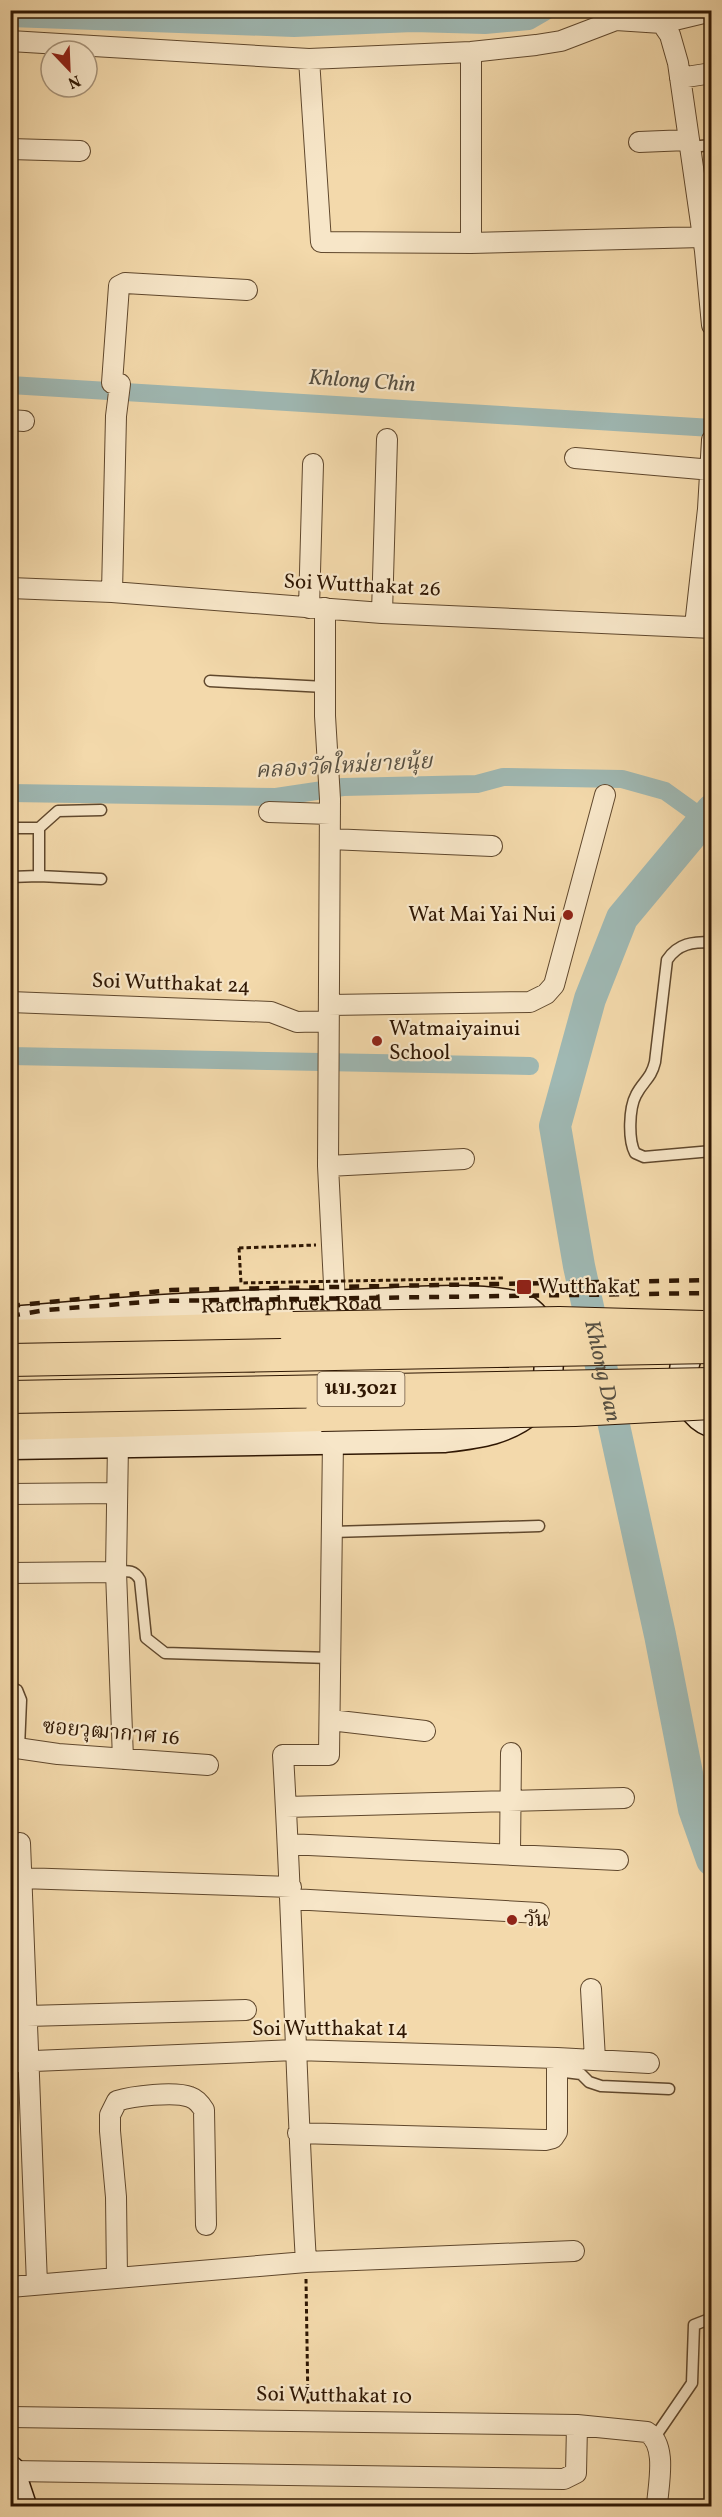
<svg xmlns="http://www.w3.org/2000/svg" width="722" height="2517" font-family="Vollkorn,'Noto Serif Thai',serif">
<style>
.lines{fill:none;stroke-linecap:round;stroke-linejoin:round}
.canal{stroke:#9fb8b3;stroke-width:18}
.river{stroke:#9fb8b3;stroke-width:32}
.lane-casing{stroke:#60482d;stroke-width:13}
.street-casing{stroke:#60482d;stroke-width:22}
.secondary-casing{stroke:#2f1703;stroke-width:31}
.primary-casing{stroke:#2f1703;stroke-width:34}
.path{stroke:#2f1703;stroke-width:3;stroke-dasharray:4.5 3;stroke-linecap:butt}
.lane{stroke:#f7e6c8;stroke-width:10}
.street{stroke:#f7e6c8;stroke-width:20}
.secondary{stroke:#f7e6c8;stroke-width:28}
.primary{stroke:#f3d9ab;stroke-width:32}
.rail{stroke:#2f1703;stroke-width:4.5;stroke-dasharray:10 10;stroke-linecap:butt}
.primary-bridge-casing{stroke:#2f1703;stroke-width:34;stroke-linecap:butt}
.path-bridge{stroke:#2f1703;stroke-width:3;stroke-dasharray:4.5 3;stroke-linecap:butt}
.primary-bridge{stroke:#f3d9ab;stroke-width:32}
.poi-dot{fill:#8f2418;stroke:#f7e6c8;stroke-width:2}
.labels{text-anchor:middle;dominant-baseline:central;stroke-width:4.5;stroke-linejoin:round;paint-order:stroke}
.shield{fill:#f7e6c8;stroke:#6b553e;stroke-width:1.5}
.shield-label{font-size:20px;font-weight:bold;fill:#2f1703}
.street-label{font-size:21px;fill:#2f1703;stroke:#f7e6c8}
.poi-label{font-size:21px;fill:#2f1703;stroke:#f7e6c8;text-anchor:start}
.water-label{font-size:22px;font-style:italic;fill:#564f41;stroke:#f7e6c8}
</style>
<rect width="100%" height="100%" fill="#f3d9ab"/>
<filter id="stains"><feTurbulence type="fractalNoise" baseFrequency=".00333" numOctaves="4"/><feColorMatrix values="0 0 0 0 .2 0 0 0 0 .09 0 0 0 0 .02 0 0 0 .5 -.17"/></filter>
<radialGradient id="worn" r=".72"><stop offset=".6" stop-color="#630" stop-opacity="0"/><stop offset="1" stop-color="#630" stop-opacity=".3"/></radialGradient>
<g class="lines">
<!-- canal -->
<path class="canal" d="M 10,18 L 294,28 L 413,23 L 485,25 L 529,21 L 548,10
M 10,385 L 712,428
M 10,793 L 276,797 L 343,787 L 477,784 L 503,777 L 622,779 L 665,791 L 704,819
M 10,1056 L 530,1066"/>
<!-- river -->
<path class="river" id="s1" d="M 712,810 L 622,918 L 590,999 L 555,1126 L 579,1266 L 660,1635 L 694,1809 L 712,1860"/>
<defs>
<path id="lane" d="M 689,147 L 712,145
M 210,681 L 325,687
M 10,828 L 39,828 L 39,876 L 10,877
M 39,828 L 58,811 L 101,810
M 39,876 L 101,879
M 712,942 C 693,942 678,943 667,960 L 655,1062 C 651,1079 643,1081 636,1095 C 629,1108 628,1140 635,1153 L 644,1157 L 712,1151
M 332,1532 L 539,1526
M 116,1572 C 127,1571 134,1569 140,1580 L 146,1638 L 165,1653 L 331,1658
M 10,1688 L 17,1690 L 21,1700 L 19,1748
M 557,2071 L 581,2074 L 589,2082 L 601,2086 L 669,2089
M 655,2437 L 692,2383 L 694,2325 L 712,2318"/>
<path id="street" d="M 655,13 L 670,35 L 678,63 L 705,251 L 712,325
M 10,41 L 309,59 L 471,52 L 536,45 L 561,41 L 616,20 L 662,23 L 712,11
M 471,52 L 471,243 L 702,237
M 309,59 L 321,242 L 471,243
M 680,78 L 712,73
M 639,142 L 688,140
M 10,149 L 80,151
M 10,420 L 24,421
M 575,458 L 712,470
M 10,588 L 112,592 L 382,613 L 712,628
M 112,592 L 116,416 L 120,384 L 112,383 L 119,286 L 125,283 L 247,290
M 309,608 L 313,464
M 325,608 L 325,716 L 330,799 L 328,1166 L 335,1304
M 382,613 L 387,439
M 695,626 L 708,509 L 712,440
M 269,812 L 330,814
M 330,839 L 492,846
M 10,1002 L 271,1012 L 297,1022 L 328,1021
M 329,1005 L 530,1002 L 546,994 L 554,985 L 605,795
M 328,1166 L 464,1159
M 118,1443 L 116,1572 L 123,1759
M 10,1494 L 117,1493
M 10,1573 L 116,1572
M 330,1720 L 425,1731
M 10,1747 L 58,1754 L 208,1765
M 286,1807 L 624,1798
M 20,1843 L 37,2284
M 288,1844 L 618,1860
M 510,1854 L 511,1753
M 21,1878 L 291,1887
M 292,1899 L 539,1913
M 591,1989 L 595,2059
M 27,2016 L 246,2010
M 10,2062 L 295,2050 L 557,2058 L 649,2063
M 298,2133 L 545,2140 L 553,2138 L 557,2132 L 557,2058
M 306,2262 C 296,2093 293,1924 283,1755 L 329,1755 L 333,1440
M 117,2278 L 116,2197 L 110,2131 L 110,2115 L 117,2101 C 132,2096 175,2091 190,2097 C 196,2099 201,2105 204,2110 L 206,2225
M 10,2287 L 306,2262 L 574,2251
M 10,2417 L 577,2425 L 647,2432 C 668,2445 658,2485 657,2506
M 11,2471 L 564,2479 L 576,2473 L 577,2425"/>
<g id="secondary">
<path id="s2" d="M 10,1321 C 98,1314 186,1306 273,1304 C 299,1303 325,1305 351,1304 C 404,1303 461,1295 514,1305 C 553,1312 559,1385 533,1408 C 507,1431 477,1434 444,1438 L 10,1445"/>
<path d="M 703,1331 C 677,1353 675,1408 712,1423"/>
<path d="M 10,2470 L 22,2506"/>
</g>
<path id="primary" d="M 10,1336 L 293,1328
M 10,1424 L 321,1415"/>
</defs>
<!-- lane casing -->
<use href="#lane" class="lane-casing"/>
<!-- street casing -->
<use href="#street" class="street-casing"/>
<!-- secondary casing -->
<use href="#secondary" class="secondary-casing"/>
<!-- primary casing -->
<use href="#primary" class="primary-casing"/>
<!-- path -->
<path class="path" d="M 239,1248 L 316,1245
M 306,2279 L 308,2405"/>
<!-- lane -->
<use href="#lane" class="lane"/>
<!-- street -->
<use href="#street" class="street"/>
<!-- secondary -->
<use href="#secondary" class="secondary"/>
<!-- primary -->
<use href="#primary" class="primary"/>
<!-- rail -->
<path class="rail" d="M 10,1306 L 171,1290 L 712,1280
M 10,1316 L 46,1310 L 158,1301 L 712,1293"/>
<defs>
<path id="primary-bridge" d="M 293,1328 L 559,1323 L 703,1327
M 10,1360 L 712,1347
M 10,1397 L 712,1384
M 321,1415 L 575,1410 L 712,1403"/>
</defs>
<!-- primary-bridge casing -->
<use href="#primary-bridge" class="primary-bridge-casing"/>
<!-- path-bridge -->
<path class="path-bridge" d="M 239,1248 L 241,1283 L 503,1278"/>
<!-- primary-bridge -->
<use href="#primary-bridge" class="primary-bridge"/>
</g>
<!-- markers -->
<g class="poi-dot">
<circle cx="568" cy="915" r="6"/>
<circle cx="377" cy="1041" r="6"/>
<rect x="516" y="1279" width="16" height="16" rx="3"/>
<circle cx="512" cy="1920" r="6"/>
</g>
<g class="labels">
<!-- shield labels -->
<rect class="shield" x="317.5" y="1372" width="87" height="34" rx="4.5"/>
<g class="shield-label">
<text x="361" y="1389">นบ.3021</text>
</g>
<!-- street labels -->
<g class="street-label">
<text transform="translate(362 586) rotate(3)">Soi Wutthakat 26</text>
<text transform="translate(171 984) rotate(2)">Soi Wutthakat 24</text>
<text stroke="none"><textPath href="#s2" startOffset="282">Ratchaphruek Road</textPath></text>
<text transform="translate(111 1733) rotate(5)">ซอยวุฒากาศ 16</text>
<text x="330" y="2029">Soi Wutthakat 14</text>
<text transform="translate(334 2396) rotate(1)">Soi Wutthakat 10</text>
</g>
<!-- poi labels -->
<g class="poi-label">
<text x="556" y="915" text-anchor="end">Wat Mai Yai Nui</text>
<text x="389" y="1029">Watmaiyainui<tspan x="389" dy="24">School</tspan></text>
<text x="538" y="1287">Wutthakat</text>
<text x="524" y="1920">วัน</text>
</g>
<!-- water labels -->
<g class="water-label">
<text transform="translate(362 382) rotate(4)">Khlong Chin</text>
<text transform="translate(344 767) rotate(-3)">คลองวัดใหม่ยายนุ้ย</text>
<text stroke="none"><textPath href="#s1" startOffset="609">Khlong Dan</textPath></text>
</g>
</g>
<!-- margin -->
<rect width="722" height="2517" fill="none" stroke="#f3d9ab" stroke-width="36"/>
<rect x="12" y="12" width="698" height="2493" fill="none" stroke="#2f1703" stroke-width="3"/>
<rect x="18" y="18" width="686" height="2481" fill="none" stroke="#2f1703" stroke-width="1.5"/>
<!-- north arrow -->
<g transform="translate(69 69) rotate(157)"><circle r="28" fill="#f7e6c8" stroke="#a79379" stroke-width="1.5"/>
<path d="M0-4.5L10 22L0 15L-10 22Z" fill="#8f2418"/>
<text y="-9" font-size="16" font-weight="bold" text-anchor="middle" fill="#2f1703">N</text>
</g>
<rect width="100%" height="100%" filter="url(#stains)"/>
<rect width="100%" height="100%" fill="url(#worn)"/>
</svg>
